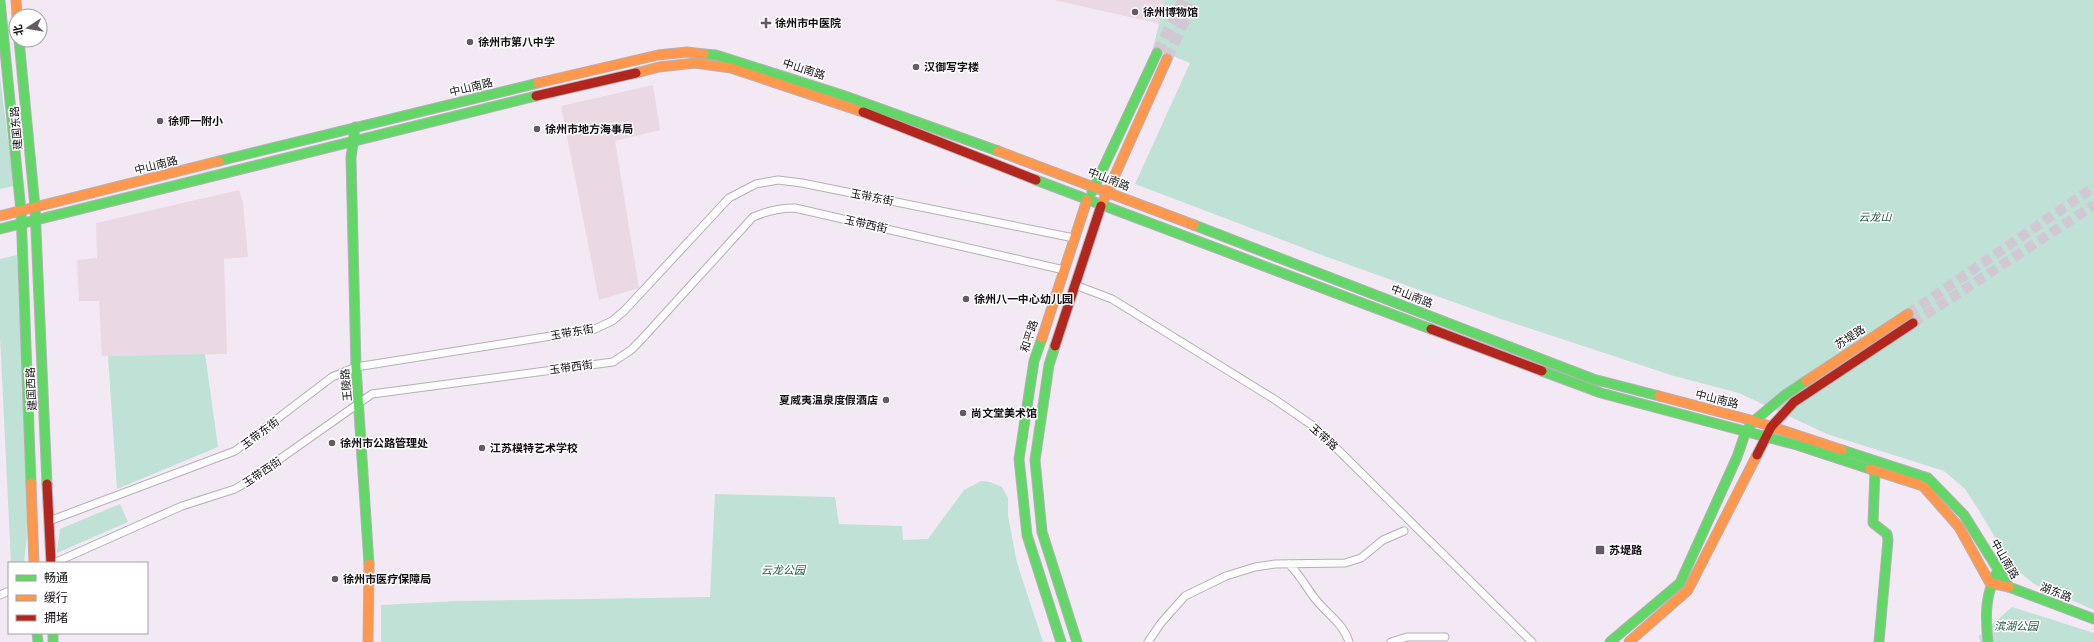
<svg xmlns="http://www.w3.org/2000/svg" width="2094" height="642" font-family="'IBM Plex Serif','Noto Sans SC',serif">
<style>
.commercial{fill:#ead9e2}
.green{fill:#c0e1d5}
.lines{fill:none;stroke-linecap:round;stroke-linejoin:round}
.secondary-tunnel{stroke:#d1c8d3;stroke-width:10;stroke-dasharray:10 5;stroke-linecap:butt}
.primary-tunnel{stroke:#d1c8d3;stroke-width:11;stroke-dasharray:11 5.5;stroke-linecap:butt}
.street-casing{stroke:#b6afb7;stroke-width:9}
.fast-casing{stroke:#b6afb7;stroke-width:11}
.slow-casing{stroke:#b6afb7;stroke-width:11}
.jam-casing{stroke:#b6afb7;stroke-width:11}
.street{stroke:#fdfcfd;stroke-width:7}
.fast{stroke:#63d668;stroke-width:9}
.slow{stroke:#ff974d;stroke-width:9}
.jam{stroke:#b3261e;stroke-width:9}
.poi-dot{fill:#625b63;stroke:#fff;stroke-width:1.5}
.labels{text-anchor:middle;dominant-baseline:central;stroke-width:3;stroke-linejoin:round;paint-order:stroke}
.poi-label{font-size:11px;font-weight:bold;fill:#140f15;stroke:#fff;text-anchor:start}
.street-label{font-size:11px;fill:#140f15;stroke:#fff}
.park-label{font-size:11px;font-style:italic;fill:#1d5842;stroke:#fff}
</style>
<rect width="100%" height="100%" fill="#f2e9f4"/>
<!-- commercial -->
<path class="commercial" d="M 1054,0 L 1165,0 L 1160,24 Z
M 653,85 L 660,130 L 615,141 L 639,288 L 599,300 L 561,106 Z
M 239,190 L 243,203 L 248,257 L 224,259 L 227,354 L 102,356 L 99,301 L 79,301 L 77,260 L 97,258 L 96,223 Z"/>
<!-- green -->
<path class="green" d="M 1165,0 L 2094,0 L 2094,610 L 2034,584 L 2011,565 L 1980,512 L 1965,489 L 1944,471 L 1827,434 L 1739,393 L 1674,376 L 1501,319 L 1327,257 L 1135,184 L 1190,63 L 1153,48 Z
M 0,77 L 14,186 L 0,189 Z
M 17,255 L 29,516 L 24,563 L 11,563 L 0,336 L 0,259 Z
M 205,354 L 218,447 L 117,489 L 108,356 Z
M 981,481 L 990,482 L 1002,487 L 1008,498 L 1008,516 L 1017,563 L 1043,642 L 381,642 L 381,605 L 457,601 L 710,597 L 715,494 L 835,497 L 839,524 L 902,526 L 903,540 L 928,539 L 964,490 Z
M 120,504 L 128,522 L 57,553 L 60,529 Z
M 2012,607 L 2094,633 L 2094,642 L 1980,642 L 1979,636 Z"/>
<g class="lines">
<!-- secondary-tunnel -->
<path class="secondary-tunnel" d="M 1908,314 L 2094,187
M 1913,323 L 2094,205"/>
<!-- primary-tunnel -->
<path class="primary-tunnel" d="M 1157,53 L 1183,0
M 1167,59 L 1194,0"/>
<defs>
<path id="street" d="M 1075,285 L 1112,299 L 1274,399 L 1316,428 L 1532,642
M 49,521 L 235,451 L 332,377 L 356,367 L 595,329 L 612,321 L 624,311 L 729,198 L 756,184 L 778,180 L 802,183 L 1074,238
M 54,563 L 182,506 L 235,489 L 250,480 L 372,394 L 613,362 L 631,350 L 641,340 L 753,217 C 767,211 779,208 795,208 L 1064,270
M 1289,564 C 1299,574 1305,585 1313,596 C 1325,613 1343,622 1349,642
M 0,595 L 9,591
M 1148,642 L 1161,623 L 1185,596 L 1226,576 L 1255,567 L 1275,564 L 1345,563 L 1361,558 L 1383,540 L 1404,531
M 1391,642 L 1407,637 L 1445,637"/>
<path id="fast" d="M 0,1 L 21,211 L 31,483
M 19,40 L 35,207 L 47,484
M 704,54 L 716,55 L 842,95 L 998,151
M 355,127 L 351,158 L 356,367 L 369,564
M 219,161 L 538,83
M 1036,180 L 1431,329
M 1092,192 L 1157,53
M 1194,225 L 1593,379 L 1659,396
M 0,229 L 536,96
M 1042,338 L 1034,361 L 1019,459 L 1027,535 L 1061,642
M 1055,346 L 1049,365 L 1035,460 L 1042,532 L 1077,642
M 1542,371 L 1601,393 L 1797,445 L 1870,469
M 1842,450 L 1928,478 L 1964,515 L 2009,587
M 1875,471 L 1873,523 L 1887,534 L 1888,540 L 1879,642
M 2009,587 L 2094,619
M 37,633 L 38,642
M 53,633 L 53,642
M 1610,642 L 1680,583 L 1737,457 L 1746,431 L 1754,421 L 1785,395 L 1806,381
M 1988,642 C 1985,615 1985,593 1999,568"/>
<path id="slow" d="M 16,0 L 17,16
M 636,73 L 659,67 L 695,63 L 731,68 L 863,112
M 538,83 L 658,55 L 687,52 L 704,54
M 998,151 L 1194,225
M 1101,206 L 1167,59
M 0,216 L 219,161
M 1042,338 L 1087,200
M 1806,381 L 1908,314
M 1659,396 L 1754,421 L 1842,450
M 1870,469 L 1923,486 L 1959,527 L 1990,583 L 2009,587
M 31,483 L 34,563
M 368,642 L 369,564
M 1629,642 L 1688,590 L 1757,455"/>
<path id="jam" d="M 536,96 L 636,73
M 863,112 L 1036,180
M 1431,329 L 1542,371
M 1055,346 L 1101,206
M 1757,455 L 1771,427 L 1794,402 L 1913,323
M 47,484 L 51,563"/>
</defs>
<!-- street casing -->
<use href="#street" class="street-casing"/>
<!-- fast casing -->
<use href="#fast" class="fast-casing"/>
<!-- slow casing -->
<use href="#slow" class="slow-casing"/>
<!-- jam casing -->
<use href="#jam" class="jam-casing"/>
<!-- street -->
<use href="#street" class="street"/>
<!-- fast -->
<use href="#fast" class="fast"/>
<!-- slow -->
<use href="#slow" class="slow"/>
<!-- jam -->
<use href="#jam" class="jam"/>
</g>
<!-- markers -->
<g class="poi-dot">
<circle cx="1135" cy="12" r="4"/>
<path d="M764 17h4v4h4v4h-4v4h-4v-4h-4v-4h4z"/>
<circle cx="470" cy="42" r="4"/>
<circle cx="916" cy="67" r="4"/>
<circle cx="160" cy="121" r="4"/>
<circle cx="537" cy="129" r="4"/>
<circle cx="966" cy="299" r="4"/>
<circle cx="886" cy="400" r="4"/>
<circle cx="963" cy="413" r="4"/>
<circle cx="332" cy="443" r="4"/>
<circle cx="482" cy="448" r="4"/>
<rect x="1595" y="545" width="10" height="10" rx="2"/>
<circle cx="335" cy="579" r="4"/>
</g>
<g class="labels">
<!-- poi labels -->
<g class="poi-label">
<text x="1143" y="12">徐州博物馆</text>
<text x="775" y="23">徐州市中医院</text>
<text x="478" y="42">徐州市第八中学</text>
<text x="924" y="67">汉御写字楼</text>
<text x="168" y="121">徐师一附小</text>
<text x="545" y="129">徐州市地方海事局</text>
<text x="974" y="299">徐州八一中心幼儿园</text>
<text x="878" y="400" text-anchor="end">夏威夷温泉度假酒店</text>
<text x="971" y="413">尚文堂美术馆</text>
<text x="340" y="443">徐州市公路管理处</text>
<text x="490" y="448">江苏模特艺术学校</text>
<text x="1609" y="550">苏堤路</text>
<text x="343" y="579">徐州市医疗保障局</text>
</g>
<!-- street labels -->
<g class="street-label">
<text transform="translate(804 69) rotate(18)">中山南路</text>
<text transform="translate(471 87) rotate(-14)">中山南路</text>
<text transform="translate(16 128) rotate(-95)">建国东路</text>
<text transform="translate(156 165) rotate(-14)">中山南路</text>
<text transform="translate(1109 179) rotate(21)">中山南路</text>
<text transform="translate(872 197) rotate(11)">玉带东街</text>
<text transform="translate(866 224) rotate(13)">玉带西街</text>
<text transform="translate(1412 296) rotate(21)">中山南路</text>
<text transform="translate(572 332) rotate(-10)">玉带东街</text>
<text transform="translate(1029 336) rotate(-72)">和平路</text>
<text transform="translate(1850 337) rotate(-33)">苏堤路</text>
<text transform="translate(571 367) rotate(-8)">玉带西街</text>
<text transform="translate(346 385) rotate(-95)">王陵路</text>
<text transform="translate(31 389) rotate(-93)">建国西路</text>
<text transform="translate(1717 399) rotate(14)">中山南路</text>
<text transform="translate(260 433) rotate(-37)">玉带东街</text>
<text transform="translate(1324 437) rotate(42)">玉带路</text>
<text transform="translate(262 472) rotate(-34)">玉带西街</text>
<text transform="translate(2005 559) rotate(60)">中山南路</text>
<text transform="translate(2056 592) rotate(21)">湖东路</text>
</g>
<!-- park labels -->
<g class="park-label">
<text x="1875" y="217">云龙山</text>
<text x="783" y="570">云龙公园</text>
<text x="2016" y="626">滨湖公园</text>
</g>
</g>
<!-- legend -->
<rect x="8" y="562" width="140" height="72" fill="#ffffff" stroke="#a19fa1"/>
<rect x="16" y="575" width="20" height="6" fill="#63d668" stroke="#a19fa1"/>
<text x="44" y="582" font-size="12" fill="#140f15">畅通</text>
<rect x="16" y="595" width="20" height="6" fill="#ff974d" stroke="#a19fa1"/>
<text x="44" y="602" font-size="12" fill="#140f15">缓行</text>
<rect x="16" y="615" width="20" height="6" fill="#b3261e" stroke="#a19fa1"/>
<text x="44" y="622" font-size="12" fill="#140f15">拥堵</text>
<!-- north arrow -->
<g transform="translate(28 28) rotate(258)"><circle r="19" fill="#ffffff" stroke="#a19fa1"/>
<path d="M0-3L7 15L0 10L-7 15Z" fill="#625b63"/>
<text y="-6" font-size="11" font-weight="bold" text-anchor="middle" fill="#140f15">北</text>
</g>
</svg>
